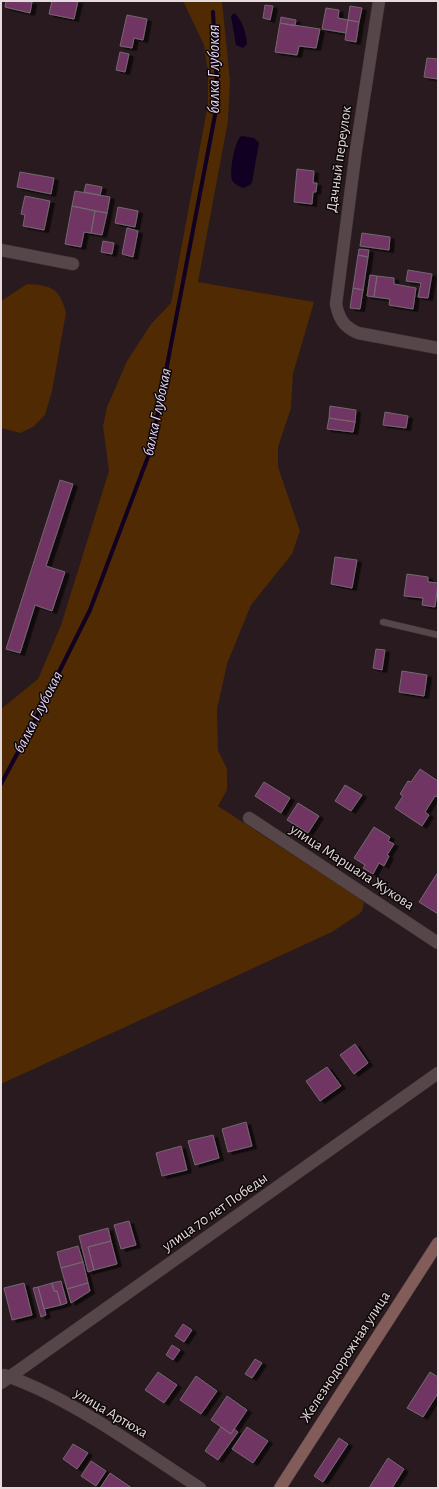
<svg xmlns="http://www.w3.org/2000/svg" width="439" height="1489" font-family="'Alegreya Sans',sans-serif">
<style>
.green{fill:#4f2a02}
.water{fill:#102}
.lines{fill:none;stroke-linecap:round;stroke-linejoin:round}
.stream{stroke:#102;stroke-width:4}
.building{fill:#6f3664;stroke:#746771;filter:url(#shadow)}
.lane-casing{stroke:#403437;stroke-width:7}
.street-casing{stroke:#403437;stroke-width:13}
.secondary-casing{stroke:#403437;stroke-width:13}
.lane{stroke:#564649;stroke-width:6}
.street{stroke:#564649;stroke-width:12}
.secondary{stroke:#815c59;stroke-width:12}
.labels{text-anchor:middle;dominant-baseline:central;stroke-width:3;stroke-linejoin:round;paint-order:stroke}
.street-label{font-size:15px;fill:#e5dbdd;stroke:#0d0708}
.water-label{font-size:16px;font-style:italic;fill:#e8d7fc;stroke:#0d0708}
</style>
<defs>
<filter id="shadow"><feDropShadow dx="4.5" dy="2.5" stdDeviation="0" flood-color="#0009"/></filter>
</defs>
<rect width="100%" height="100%" fill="#281a1e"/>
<!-- green -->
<path class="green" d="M 183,1 L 222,1 L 230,81 L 228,121 L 198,282 L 314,302 L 293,374 L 291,408 L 278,447 L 278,467 L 300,531 L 292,554 L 251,605 L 227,664 L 217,709 L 218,750 L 227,769 L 227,790 L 218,806 L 358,897 L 364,903 L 362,911 L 359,914 L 332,932 L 1,1084 L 1,709 L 38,679 L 61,625 L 109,471 L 103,426 L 107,407 L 127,361 L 151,324 L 171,303 L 208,104 L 208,72 L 204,45 Z
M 27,284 C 51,285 60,288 66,313 L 52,391 L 45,415 L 33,427 L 20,433 L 1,428 L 1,301 Z"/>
<!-- water -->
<path class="water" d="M 234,13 C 243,20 246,34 247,44 L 243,48 L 236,45 L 231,16 Z
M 242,136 L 254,138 L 259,143 L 252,182 L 250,185 L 243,188 C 239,186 234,184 232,180 C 229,173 235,138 242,136 Z"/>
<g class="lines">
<!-- stream -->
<path class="stream" d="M 1,784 L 32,726 L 90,610 L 151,449 L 216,110 L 217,84 L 213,12"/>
</g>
<!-- building -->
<path class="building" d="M 6,1 L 32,2 L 30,13 L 5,7 Z
M 52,1 L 78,1 L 74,19 L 49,14 Z
M 265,5 L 273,6 L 270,20 L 263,18 Z
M 350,6 L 362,8 L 359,22 L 348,20 Z
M 326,8 L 339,10 L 338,18 L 348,20 L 346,33 L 322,29 Z
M 127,15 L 147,19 L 143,40 L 134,38 L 132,48 L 120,46 Z
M 281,17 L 296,20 L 295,26 L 280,23 Z
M 348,20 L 359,22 L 356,42 L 345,40 Z
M 280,23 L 320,29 L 316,48 L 299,46 L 297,55 L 275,52 Z
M 120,52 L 129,54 L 125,72 L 116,70 Z
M 427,58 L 438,59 L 438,79 L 424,77 Z
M 297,169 L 314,171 L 313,183 L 317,183 L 316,192 L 313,192 L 312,204 L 294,202 Z
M 20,172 L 54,178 L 51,194 L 17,187 Z
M 86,184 L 102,187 L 100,195 L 84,192 Z
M 75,191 L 110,197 L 107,213 L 72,206 Z
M 25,196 L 50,201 L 44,230 L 23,226 L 25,215 L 21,214 Z
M 72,206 L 95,211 L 91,233 L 84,232 L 81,247 L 65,244 Z
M 118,207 L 138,211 L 135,227 L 115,223 Z
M 95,211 L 107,213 L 102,235 L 91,233 Z
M 127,228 L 138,231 L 133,257 L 122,254 Z
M 362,233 L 390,237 L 389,250 L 360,246 Z
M 103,241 L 114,243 L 112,254 L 101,252 Z
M 359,249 L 369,250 L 368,257 L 358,255 Z
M 358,255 L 368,257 L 363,290 L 353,288 Z
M 408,270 L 432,274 L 428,298 L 418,297 L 421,283 L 406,281 Z
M 370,275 L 377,276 L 374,297 L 367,296 Z
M 377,276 L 394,278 L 394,284 L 416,288 L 413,309 L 389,305 L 390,299 L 374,297 Z
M 353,288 L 363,290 L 360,309 L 350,308 Z
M 330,406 L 356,410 L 355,422 L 329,418 Z
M 385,412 L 408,416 L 406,428 L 383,425 Z
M 329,418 L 355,422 L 353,432 L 327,429 Z
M 60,480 L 73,484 L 46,566 L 65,572 L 52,611 L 35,605 L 20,653 L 6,649 Z
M 335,557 L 357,560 L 352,588 L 331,584 Z
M 407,574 L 428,577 L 428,582 L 438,583 L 435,607 L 422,605 L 423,598 L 404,596 Z
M 376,649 L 385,650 L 382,670 L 373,668 Z
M 402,671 L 427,675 L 424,696 L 399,692 Z
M 420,769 L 438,781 L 438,797 L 435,796 L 425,812 L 429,815 L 422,826 L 395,808 L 403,796 L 400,794 L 408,781 L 411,782 Z
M 264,782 L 290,798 L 281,813 L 255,796 Z
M 345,785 L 362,795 L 351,811 L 335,801 Z
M 298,803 L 319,816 L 308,833 L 287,820 Z
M 374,827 L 390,837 L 388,841 L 394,844 L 387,855 L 389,856 L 384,866 L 379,863 L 373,874 L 363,868 L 365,865 L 354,858 Z
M 438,872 L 438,914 L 419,902 Z
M 355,1044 L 368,1063 L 354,1074 L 340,1055 Z
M 327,1067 L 341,1086 L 320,1101 L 306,1081 Z
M 246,1122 L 252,1146 L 228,1152 L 222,1129 Z
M 213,1135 L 219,1158 L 195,1165 L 188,1141 Z
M 181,1146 L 187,1170 L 162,1176 L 156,1153 Z
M 129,1221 L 136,1245 L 121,1249 L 114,1225 Z
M 108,1228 L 111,1241 L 88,1247 L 94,1270 L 88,1272 L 79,1236 Z
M 111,1241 L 117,1264 L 94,1270 L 88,1247 Z
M 78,1246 L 83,1262 L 61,1268 L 57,1252 Z
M 83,1262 L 88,1283 L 67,1289 L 61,1268 Z
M 61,1281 L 67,1303 L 61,1305 L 57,1291 L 54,1291 L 52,1283 Z
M 24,1283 L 32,1315 L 12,1320 L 4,1288 Z
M 52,1283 L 54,1291 L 57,1291 L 61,1305 L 44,1309 L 38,1287 Z
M 88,1283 L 90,1291 L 71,1303 L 67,1289 Z
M 38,1287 L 46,1315 L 41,1317 L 33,1288 Z
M 183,1324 L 192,1330 L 184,1342 L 175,1336 Z
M 172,1345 L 180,1350 L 173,1360 L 166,1355 Z
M 255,1359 L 262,1363 L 252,1378 L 245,1374 Z
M 158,1372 L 177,1385 L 164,1403 L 145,1390 Z
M 430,1372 L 438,1377 L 438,1393 L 423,1417 L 407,1408 Z
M 196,1376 L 217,1391 L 201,1414 L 180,1400 Z
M 227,1396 L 247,1410 L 231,1434 L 211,1420 Z
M 221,1427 L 231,1434 L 234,1429 L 238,1432 L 218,1460 L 205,1451 Z
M 247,1427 L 268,1441 L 253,1463 L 232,1449 Z
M 339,1438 L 348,1444 L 323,1482 L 314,1476 Z
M 73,1444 L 88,1453 L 77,1469 L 63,1459 Z
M 388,1458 L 404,1469 L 392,1488 L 369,1488 Z
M 91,1461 L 106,1471 L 96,1486 L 81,1476 Z
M 110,1473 L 132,1488 L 100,1488 Z"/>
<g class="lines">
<defs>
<path id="lane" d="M 383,622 L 438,635"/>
<path id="street" d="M 379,1 L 356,150 L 336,304 C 339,319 344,327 358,333 L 438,348
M 1,250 L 73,264
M 249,818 L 438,943
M 4,1375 C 70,1397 141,1450 200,1488
M 1,1383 L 438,1073"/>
<path id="secondary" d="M 280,1488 L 438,1243"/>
</defs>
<!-- lane casing -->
<use href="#lane" class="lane-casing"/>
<!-- street casing -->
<use href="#street" class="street-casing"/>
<!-- secondary casing -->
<use href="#secondary" class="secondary-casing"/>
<!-- lane -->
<use href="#lane" class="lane"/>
<!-- street -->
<use href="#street" class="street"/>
<!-- secondary -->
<use href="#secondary" class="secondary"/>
</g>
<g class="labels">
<!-- street labels -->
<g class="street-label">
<text transform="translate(339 159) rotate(-82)">Дачный переулок</text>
<text transform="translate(352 867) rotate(33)">улица Маршала Жукова</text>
<text transform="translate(215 1212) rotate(-35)">улица 70 лет Победы</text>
<text transform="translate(345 1357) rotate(-57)">Железнодорожная улица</text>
<text transform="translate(111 1413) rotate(31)">улица Артюха</text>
</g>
<!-- water labels -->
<g class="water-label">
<text transform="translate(214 69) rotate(-90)">балка Глубокая</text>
<text transform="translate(157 412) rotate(-78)">балка Глубокая</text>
<text transform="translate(38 712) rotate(-63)">балка Глубокая</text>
</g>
</g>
<!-- border -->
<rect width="439" height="1489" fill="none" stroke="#e5dbdd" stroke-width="4"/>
</svg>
